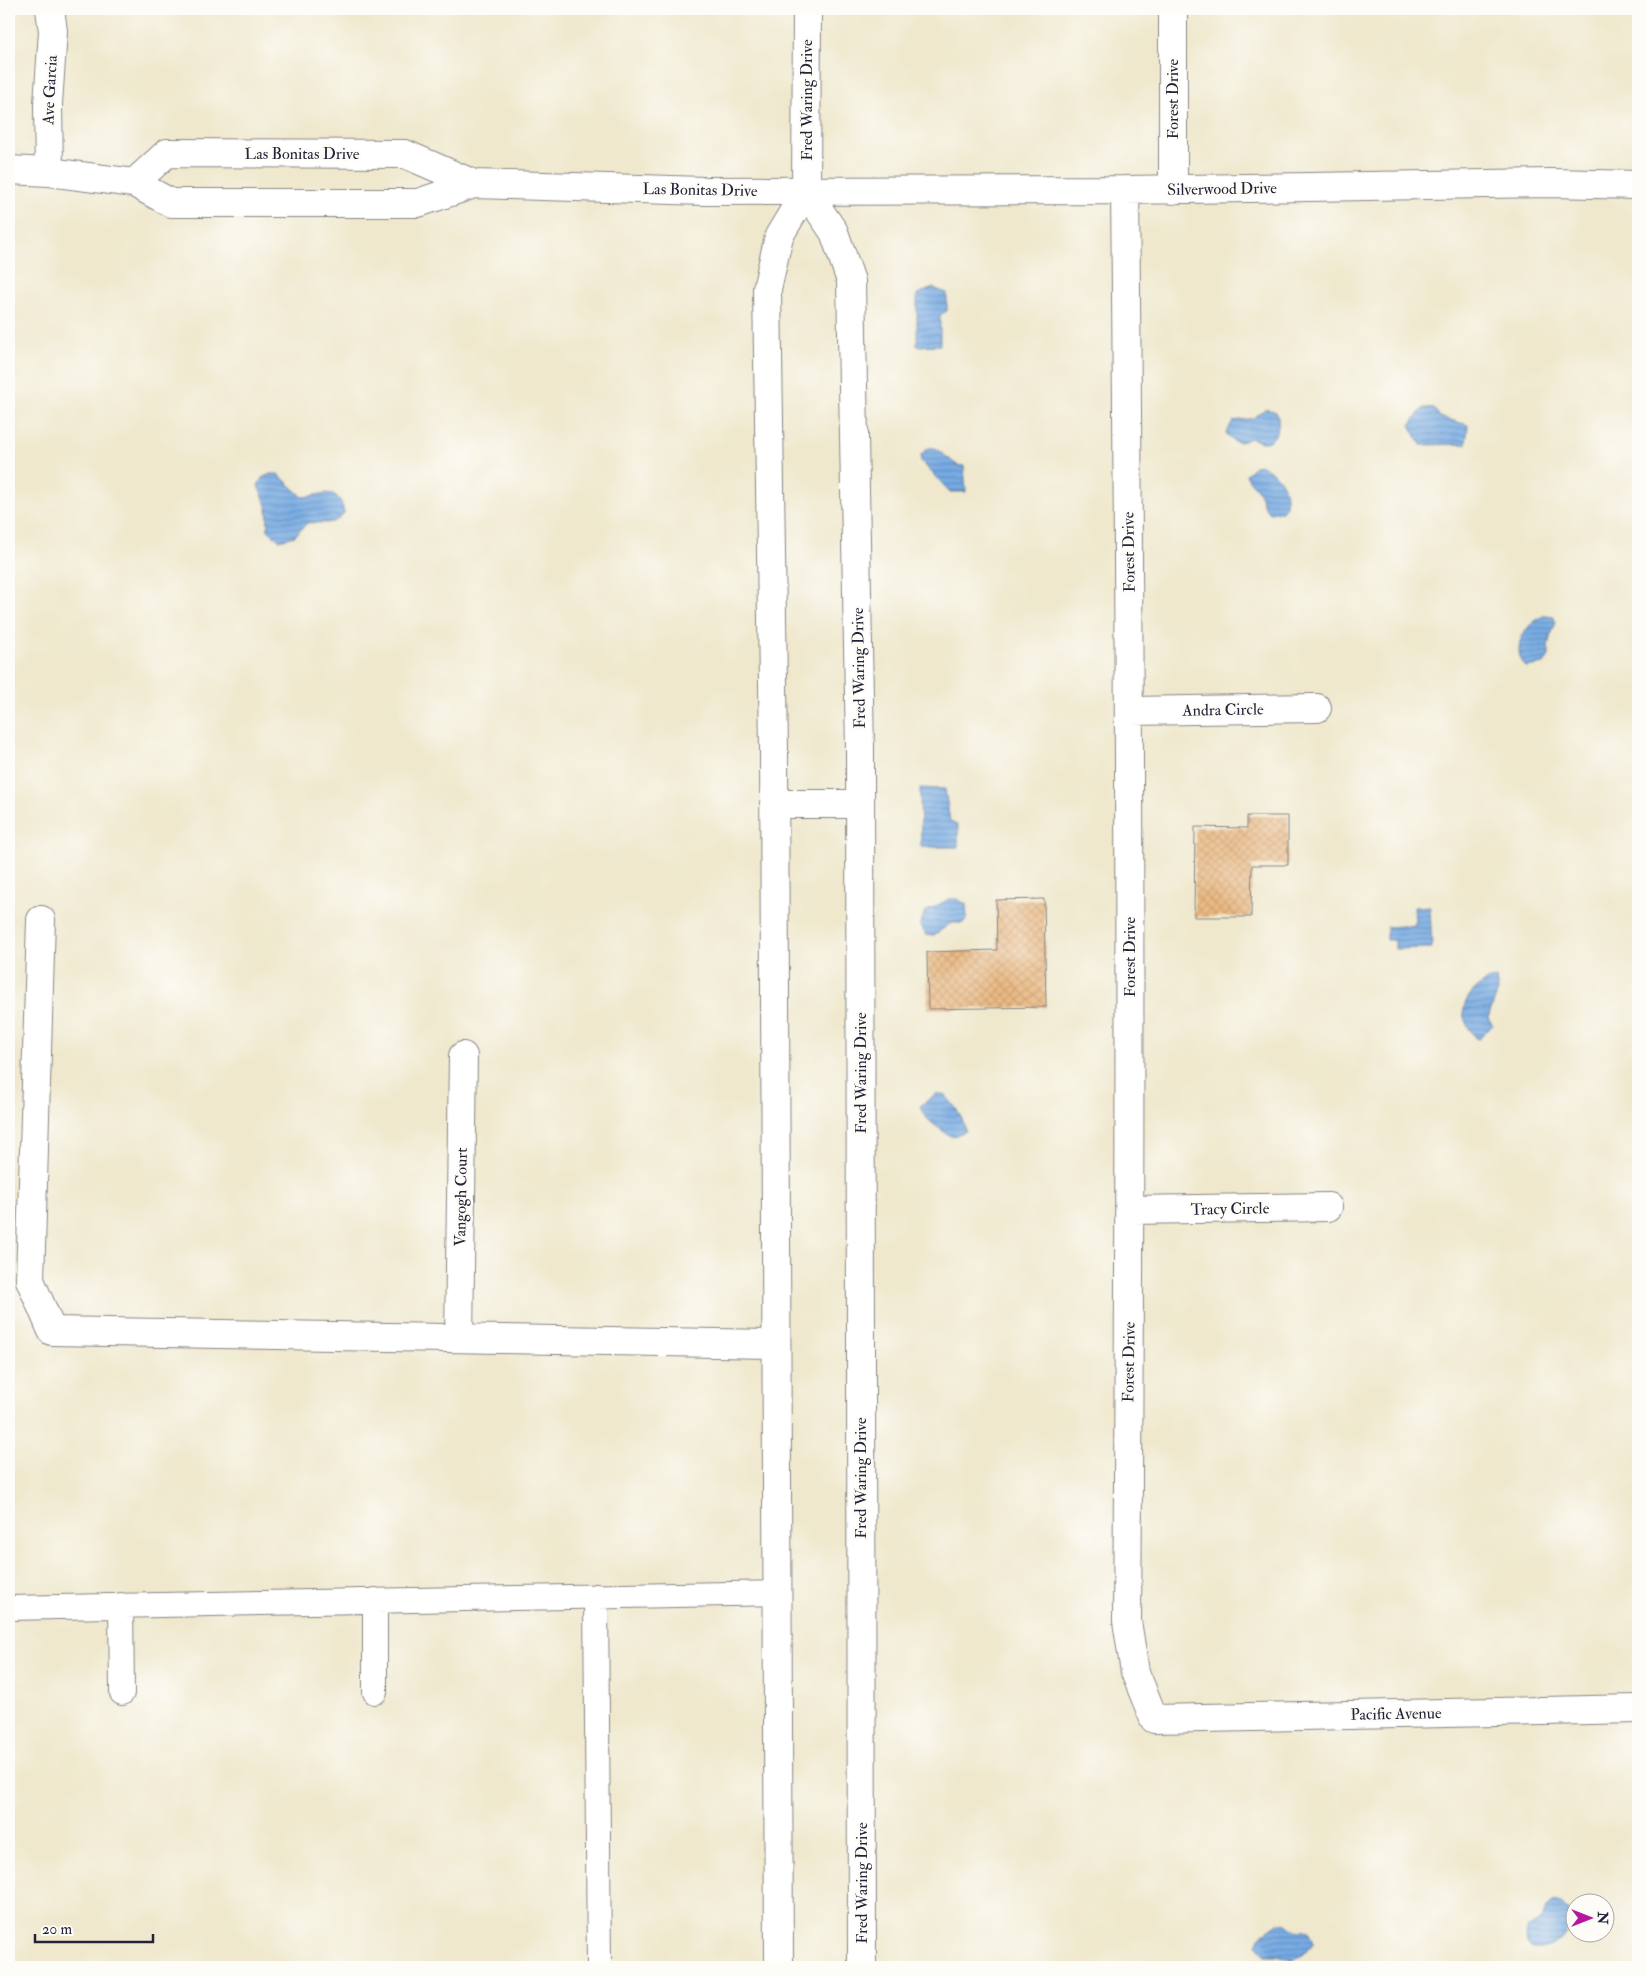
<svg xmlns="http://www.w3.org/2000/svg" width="1647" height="1976" font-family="'IM FELL Double Pica',serif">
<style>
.water{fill:url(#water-rules);stroke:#4c668f}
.building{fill:url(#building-cross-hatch)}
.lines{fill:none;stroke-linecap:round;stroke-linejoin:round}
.service-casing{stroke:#888584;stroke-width:26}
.minor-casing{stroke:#888584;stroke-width:30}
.secondary-casing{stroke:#888584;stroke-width:30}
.service{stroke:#fff;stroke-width:24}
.minor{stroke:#fff;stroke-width:28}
.secondary{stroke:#fff;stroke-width:28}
.labels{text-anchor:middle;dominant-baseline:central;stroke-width:5;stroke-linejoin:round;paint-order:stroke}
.street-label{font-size:16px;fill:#22223b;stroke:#fdfcf7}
</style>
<defs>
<pattern id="water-rules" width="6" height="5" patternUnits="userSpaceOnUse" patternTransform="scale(1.25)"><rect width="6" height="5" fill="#76aae3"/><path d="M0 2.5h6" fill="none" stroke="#608ab9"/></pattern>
<pattern id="building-cross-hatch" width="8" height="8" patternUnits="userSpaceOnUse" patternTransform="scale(1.25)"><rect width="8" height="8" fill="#ebba84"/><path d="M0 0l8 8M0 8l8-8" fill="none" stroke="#c9a073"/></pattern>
</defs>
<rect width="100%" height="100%" fill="#fdfcf7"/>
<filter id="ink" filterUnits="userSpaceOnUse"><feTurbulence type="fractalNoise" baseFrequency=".02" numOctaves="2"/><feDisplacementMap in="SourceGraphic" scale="10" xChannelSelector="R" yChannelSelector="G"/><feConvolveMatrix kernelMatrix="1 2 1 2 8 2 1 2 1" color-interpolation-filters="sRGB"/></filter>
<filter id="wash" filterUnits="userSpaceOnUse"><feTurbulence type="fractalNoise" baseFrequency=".0096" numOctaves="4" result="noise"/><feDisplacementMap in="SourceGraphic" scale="20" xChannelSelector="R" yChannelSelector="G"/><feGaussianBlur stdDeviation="1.12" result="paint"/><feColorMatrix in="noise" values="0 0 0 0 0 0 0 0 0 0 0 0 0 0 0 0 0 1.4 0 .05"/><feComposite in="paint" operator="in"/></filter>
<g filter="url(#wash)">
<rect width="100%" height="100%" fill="#efe8cd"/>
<!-- water -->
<path class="water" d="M 933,288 L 947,293 L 947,311 L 940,315 L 940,345 L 917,346 L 917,294 Z
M 1423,408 L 1434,409 L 1440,417 L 1468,425 L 1466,444 L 1421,445 L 1410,425 Z
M 1265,409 L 1276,412 C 1282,422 1277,444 1261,442 C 1258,441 1253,439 1250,438 C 1239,444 1233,444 1226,433 L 1233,421 L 1254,418 Z
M 927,448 L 935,448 L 957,465 L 964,466 L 966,492 L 950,492 L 921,461 L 921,455 Z
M 1261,465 C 1279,474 1288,486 1286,506 L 1281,512 L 1270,513 C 1262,507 1264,503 1260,495 C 1257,487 1249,483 1246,474 L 1255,466 Z
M 270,474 L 278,474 L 303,497 C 323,495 339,484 344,513 C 333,528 322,521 307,523 L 295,536 L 279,540 L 268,530 L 267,506 L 258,486 L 262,478 Z
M 1546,615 L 1553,616 L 1556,622 C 1554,629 1550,635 1549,642 C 1546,652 1554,651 1544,664 L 1526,667 C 1509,648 1526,622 1546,615 Z
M 920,788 L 945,789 L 950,821 L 958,826 L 958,847 L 921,847 Z
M 949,899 L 957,899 L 966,904 L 967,918 L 963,923 L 951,923 L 933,936 L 926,935 L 920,925 L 925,912 Z
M 1430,906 L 1432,948 L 1395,949 L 1395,940 L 1387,940 L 1387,927 L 1415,925 L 1414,907 Z
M 1496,978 L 1498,991 L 1488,1018 L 1493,1025 L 1479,1039 L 1475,1038 C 1472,1032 1465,1024 1464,1017 C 1461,997 1480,982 1496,978 Z
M 936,1094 L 944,1094 C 951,1100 966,1121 965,1131 L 952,1137 C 941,1129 924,1121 920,1106 Z
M 1553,1901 L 1561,1903 L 1570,1915 C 1569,1921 1569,1929 1566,1935 C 1560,1943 1539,1954 1530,1947 C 1527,1944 1526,1940 1525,1936 L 1528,1928 L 1542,1920 L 1546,1908 Z
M 1278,1923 L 1284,1923 L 1296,1930 L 1308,1931 L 1313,1942 L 1304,1954 L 1293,1961 L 1278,1955 L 1265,1955 L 1257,1944 L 1260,1936 Z"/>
<g id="blocks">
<!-- building -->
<path class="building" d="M 1247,816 L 1288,816 L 1288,865 L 1252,865 L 1251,917 L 1194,917 L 1195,827 L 1247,828 Z
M 1044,899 L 1046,1007 L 928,1009 L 927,952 L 997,950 L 996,900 Z"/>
</g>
</g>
<g filter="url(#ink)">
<use href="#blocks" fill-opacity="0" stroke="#888584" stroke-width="1"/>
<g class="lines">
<defs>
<path id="service" d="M 596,1596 L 599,1967
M 375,1600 L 375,1692
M 121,1605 L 122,1693
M 9,1608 L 777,1593"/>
<path id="minor" d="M 1173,9 L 1173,190
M 9,170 L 49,172 L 134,183 L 171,203 L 418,203 L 474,184 L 704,191 L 1125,190 L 1551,183 L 1638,185
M 49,172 L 48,104 L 53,31 L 50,9
M 134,183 L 167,153 L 405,154 L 474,184
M 1125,190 C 1130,667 1131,1144 1127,1621 L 1135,1672 L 1154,1719 L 1638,1709
M 1130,711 L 1317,708
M 41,920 L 30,1280 L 52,1331 L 776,1344
M 1131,1210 L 1328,1207
M 459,1338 L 463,1056"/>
<path id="secondary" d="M 806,191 L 834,232 L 851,281 L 860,749 L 862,1967
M 774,804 L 860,804
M 779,1967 L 774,749 L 767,289 L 779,236 L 806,191 L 807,9"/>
</defs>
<!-- service casing -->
<use href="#service" class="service-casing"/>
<!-- minor casing -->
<use href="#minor" class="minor-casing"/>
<!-- secondary casing -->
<use href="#secondary" class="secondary-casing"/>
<!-- service -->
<use href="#service" class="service"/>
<!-- minor -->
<use href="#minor" class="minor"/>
<!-- secondary -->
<use href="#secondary" class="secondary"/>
</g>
</g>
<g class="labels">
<!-- street labels -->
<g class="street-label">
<text transform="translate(50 90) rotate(-87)">Ave Garcia</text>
<text transform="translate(1173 99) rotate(-90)">Forest Drive</text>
<text transform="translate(807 100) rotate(-90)">Fred Waring Drive</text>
<text x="302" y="154">Las Bonitas Drive</text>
<text transform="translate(1222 189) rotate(-1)">Silverwood Drive</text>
<text transform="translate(700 190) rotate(1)">Las Bonitas Drive</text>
<text transform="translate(1129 552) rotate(-91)">Forest Drive</text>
<text transform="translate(859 668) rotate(-91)">Fred Waring Drive</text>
<text transform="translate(1223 710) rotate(-1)">Andra Circle</text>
<text transform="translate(1130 957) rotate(-90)">Forest Drive</text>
<text transform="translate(861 1073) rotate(-90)">Fred Waring Drive</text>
<text transform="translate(461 1197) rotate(-89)">Vangogh Court</text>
<text transform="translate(1230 1209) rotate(-1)">Tracy Circle</text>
<text transform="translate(1129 1362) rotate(-89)">Forest Drive</text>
<text transform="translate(861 1478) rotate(-90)">Fred Waring Drive</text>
<text transform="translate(1396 1714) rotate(-1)">Pacific Avenue</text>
<text transform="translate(862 1883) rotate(-90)">Fred Waring Drive</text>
</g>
</g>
<!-- margin -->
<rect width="1647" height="1976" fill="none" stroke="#fdfcf7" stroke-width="30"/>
<!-- north arrow -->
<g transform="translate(1590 1918) rotate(90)"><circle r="24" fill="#fdfcf7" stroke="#a5a5ac"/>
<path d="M0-4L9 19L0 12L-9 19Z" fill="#b5179e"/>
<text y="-8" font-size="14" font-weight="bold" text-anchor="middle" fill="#22223b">N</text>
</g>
<!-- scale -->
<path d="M35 1934v8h118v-8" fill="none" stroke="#22223b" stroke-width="2.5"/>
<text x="42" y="1934" font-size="15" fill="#22223b" stroke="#fdfcf7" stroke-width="4" paint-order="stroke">20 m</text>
</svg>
